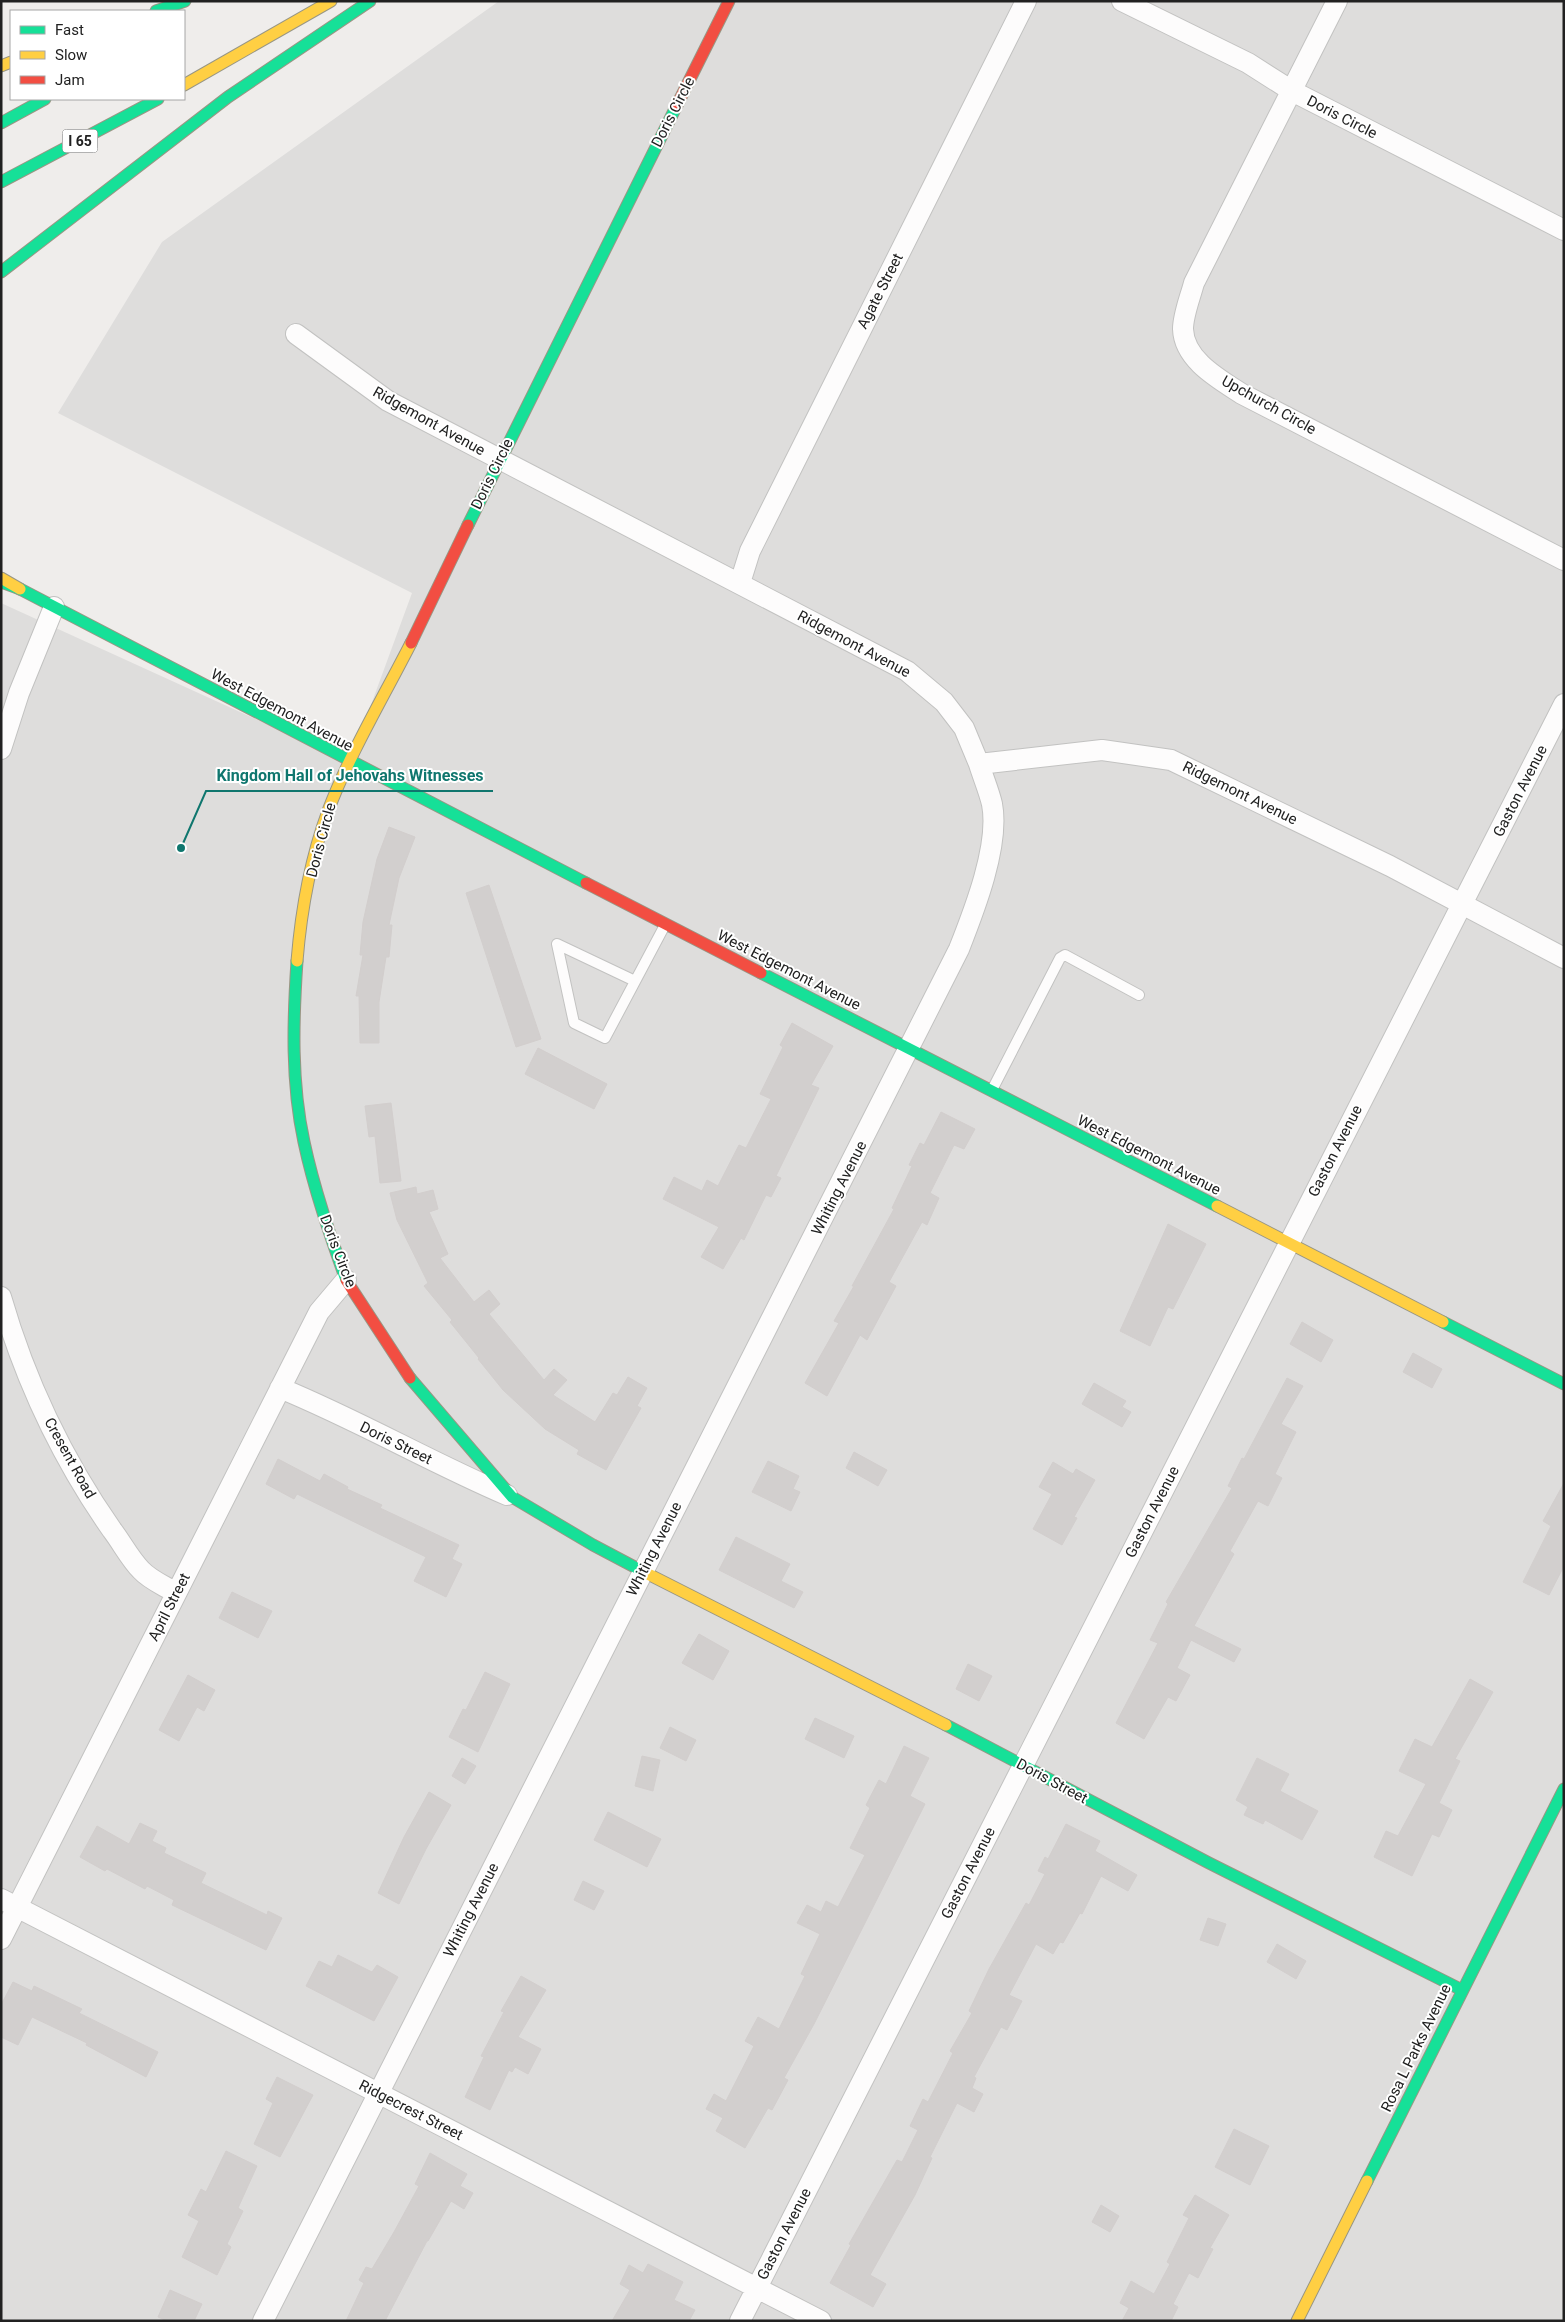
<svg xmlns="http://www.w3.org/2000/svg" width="1565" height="2322" font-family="Roboto,sans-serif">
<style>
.residential{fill:#dedddc}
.building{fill:#d2cfce;stroke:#d2cecd}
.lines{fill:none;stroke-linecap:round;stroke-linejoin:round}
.lane-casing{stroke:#c2c2c1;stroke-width:12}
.street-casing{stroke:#c2c2c1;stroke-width:22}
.fast-casing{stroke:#989684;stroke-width:13}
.slow-casing{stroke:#989684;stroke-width:13}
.jam-casing{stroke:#989684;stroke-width:13}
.lane{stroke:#fdfcfc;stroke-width:10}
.street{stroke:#fdfcfc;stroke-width:20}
.fast{stroke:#16e098;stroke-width:11}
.slow{stroke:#ffcf43;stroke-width:11}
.jam{stroke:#f24e42;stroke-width:11}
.labels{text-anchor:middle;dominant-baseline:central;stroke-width:4;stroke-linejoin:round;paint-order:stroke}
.shield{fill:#fff;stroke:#646464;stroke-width:1}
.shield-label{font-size:14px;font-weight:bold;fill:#212121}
.street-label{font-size:15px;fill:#212121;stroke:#fff}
.leader{fill:none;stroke:#0f766e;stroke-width:2}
.callout-dot{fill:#0f766e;stroke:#fff;stroke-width:2}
.callout-label{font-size:16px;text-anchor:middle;font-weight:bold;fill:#0f766e;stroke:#fff;stroke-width:4;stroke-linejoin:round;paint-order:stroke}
</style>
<rect width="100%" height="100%" fill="#efedeb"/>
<!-- residential -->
<path class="residential" d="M 499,1 L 1564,1 L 1564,2321 L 1,2321 L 1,603 L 350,762 L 412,593 L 58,413 L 162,242 Z"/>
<!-- building -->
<path class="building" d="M 389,827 L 415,837 L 399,878 L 389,925 L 392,925 L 389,957 L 386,957 L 379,1002 L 379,1043 L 360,1043 L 359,996 L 356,996 L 363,955 L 360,955 L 363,922 L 377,859 Z
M 489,885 L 541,1039 L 516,1047 L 466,893 Z
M 792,1023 L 833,1046 L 811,1085 L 819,1088 L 776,1176 L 781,1178 L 771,1197 L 766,1195 L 744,1240 L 741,1238 L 723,1269 L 701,1257 L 719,1227 L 663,1199 L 674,1177 L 702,1191 L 707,1180 L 718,1186 L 739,1145 L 746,1148 L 771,1099 L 760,1094 L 783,1047 L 780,1045 Z
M 538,1048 L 607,1084 L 594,1109 L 525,1074 Z
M 391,1103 L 401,1181 L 380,1183 L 375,1136 L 369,1137 L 365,1106 Z
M 941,1112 L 975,1129 L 964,1149 L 954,1145 L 930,1193 L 939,1198 L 927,1225 L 922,1222 L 889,1282 L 896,1286 L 867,1340 L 860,1335 L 827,1396 L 805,1383 L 839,1323 L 834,1321 L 854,1286 L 852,1286 L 894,1209 L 892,1208 L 912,1166 L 909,1165 L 920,1143 L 924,1145 Z
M 416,1187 L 417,1194 L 433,1190 L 438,1209 L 429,1212 L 448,1254 L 440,1258 L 474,1302 L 489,1290 L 500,1304 L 489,1314 L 544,1380 L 554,1369 L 567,1380 L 553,1395 L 595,1422 L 613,1393 L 617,1395 L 628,1377 L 647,1388 L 637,1406 L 641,1408 L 606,1470 L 577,1454 L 579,1450 L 545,1429 L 503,1390 L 478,1359 L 479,1358 L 450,1322 L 452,1320 L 424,1286 L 428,1283 L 397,1220 L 390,1193 Z
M 1168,1224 L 1206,1244 L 1173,1309 L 1168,1307 L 1150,1346 L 1120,1331 Z
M 1302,1322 L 1333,1340 L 1321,1362 L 1290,1344 Z
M 1413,1353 L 1442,1369 L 1432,1388 L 1403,1372 Z
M 1287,1378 L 1303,1386 L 1281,1424 L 1296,1432 L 1275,1474 L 1282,1478 L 1268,1506 L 1258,1501 L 1230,1551 L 1234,1554 L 1194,1626 L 1241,1649 L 1234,1662 L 1191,1640 L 1177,1668 L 1190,1675 L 1176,1701 L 1168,1697 L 1144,1739 L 1116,1723 L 1158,1643 L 1150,1640 L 1168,1604 L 1166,1602 L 1232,1488 L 1228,1486 L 1242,1458 L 1244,1459 Z
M 1094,1383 L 1126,1401 L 1122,1407 L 1131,1412 L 1122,1427 L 1082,1404 Z
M 854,1452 L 887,1470 L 878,1486 L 846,1468 Z
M 278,1459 L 320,1481 L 324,1474 L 348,1487 L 347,1489 L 382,1505 L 380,1508 L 459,1545 L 452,1559 L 462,1564 L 446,1597 L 414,1581 L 426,1557 L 297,1494 L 294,1499 L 266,1484 Z
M 768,1461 L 799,1476 L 793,1489 L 800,1492 L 791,1511 L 752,1492 Z
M 1053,1462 L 1073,1474 L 1076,1469 L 1095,1480 L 1074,1517 L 1077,1518 L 1062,1545 L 1033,1529 L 1052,1494 L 1039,1487 Z
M 1564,1483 L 1564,1566 L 1549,1595 L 1523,1582 L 1551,1526 L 1543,1521 Z
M 736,1537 L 790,1564 L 781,1581 L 803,1592 L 794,1608 L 719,1570 Z
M 232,1592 L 272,1611 L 258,1638 L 219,1618 Z
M 699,1634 L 729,1651 L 713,1680 L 682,1663 Z
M 968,1664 L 992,1676 L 979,1701 L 956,1689 Z
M 485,1672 L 510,1684 L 478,1752 L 449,1737 L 463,1709 L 466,1710 Z
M 188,1675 L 215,1690 L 204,1711 L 197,1707 L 179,1741 L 159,1730 Z
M 1470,1679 L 1493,1692 L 1455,1759 L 1460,1761 L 1439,1803 L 1452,1810 L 1439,1837 L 1432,1834 L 1412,1876 L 1374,1857 L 1386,1831 L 1398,1836 L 1426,1784 L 1399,1771 L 1415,1739 L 1432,1747 Z
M 815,1718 L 854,1736 L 844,1758 L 805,1739 Z
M 670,1727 L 696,1740 L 686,1761 L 660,1748 Z
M 904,1746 L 929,1758 L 910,1796 L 925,1804 L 814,2024 L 784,2078 L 788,2080 L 772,2110 L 768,2108 L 745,2148 L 716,2131 L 723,2118 L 706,2109 L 714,2094 L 726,2101 L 754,2046 L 745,2041 L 758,2017 L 779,2029 L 805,1976 L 801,1974 L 820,1934 L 797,1923 L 807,1905 L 821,1912 L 826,1901 L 838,1907 L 865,1855 L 850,1848 L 870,1808 L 866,1805 L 879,1780 L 886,1784 Z
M 642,1756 L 660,1760 L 653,1791 L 635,1786 Z
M 462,1758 L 476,1766 L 465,1784 L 452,1776 Z
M 1257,1758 L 1289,1774 L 1280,1791 L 1318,1811 L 1302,1840 L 1265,1820 L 1263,1824 L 1244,1815 L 1248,1807 L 1236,1800 Z
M 429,1792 L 451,1805 L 426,1849 L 399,1904 L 378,1893 L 404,1837 Z
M 608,1812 L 661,1839 L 647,1867 L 594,1840 Z
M 140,1823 L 157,1831 L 152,1841 L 166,1848 L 164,1853 L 206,1873 L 201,1883 L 267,1915 L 268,1911 L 282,1918 L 266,1950 L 172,1905 L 174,1900 L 147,1886 L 145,1889 L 107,1869 L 105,1871 L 80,1857 L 97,1826 L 129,1844 Z
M 1066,1824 L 1100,1841 L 1095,1851 L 1137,1875 L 1128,1891 L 1101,1876 L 1082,1914 L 1080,1913 L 1063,1943 L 1060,1942 L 1053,1954 L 1036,1944 L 1009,1995 L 1022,2001 L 1007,2030 L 1001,2027 L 974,2077 L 976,2078 L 972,2088 L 983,2094 L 974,2112 L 957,2103 L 930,2157 L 932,2158 L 915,2195 L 870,2275 L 886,2284 L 873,2307 L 830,2283 L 851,2245 L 849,2244 L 897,2160 L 902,2162 L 918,2130 L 910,2126 L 923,2099 L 928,2102 L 953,2053 L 950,2051 L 972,2013 L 969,2011 L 989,1969 L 1026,1903 L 1029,1905 L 1045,1874 L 1038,1871 L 1045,1857 L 1048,1859 Z
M 583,1881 L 604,1891 L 594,1910 L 574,1900 Z
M 1208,1918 L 1226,1924 L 1218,1946 L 1200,1940 Z
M 1277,1944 L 1306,1961 L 1296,1979 L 1267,1962 Z
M 338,1955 L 372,1972 L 377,1965 L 398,1977 L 374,2021 L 306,1986 L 319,1961 L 332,1967 Z
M 521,1976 L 546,1990 L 518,2037 L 541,2049 L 528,2074 L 515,2067 L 512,2072 L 509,2070 L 490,2110 L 465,2097 L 484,2057 L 481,2056 L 504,2012 L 501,2011 Z
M 13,1982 L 32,1991 L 34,1986 L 82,2009 L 79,2013 L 158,2052 L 146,2077 L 86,2045 L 87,2043 L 32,2017 L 18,2045 L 1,2037 L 1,2005 Z
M 277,2077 L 313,2095 L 280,2157 L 254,2144 L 273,2103 L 266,2099 Z
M 1234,2129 L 1269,2146 L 1250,2185 L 1215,2167 Z
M 226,2151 L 257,2166 L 238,2208 L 243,2211 L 227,2244 L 231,2247 L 217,2275 L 182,2257 L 199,2221 L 188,2215 L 201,2189 L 206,2192 Z
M 430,2153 L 467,2174 L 460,2186 L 473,2193 L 464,2209 L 451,2201 L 428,2241 L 427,2241 L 385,2321 L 346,2321 L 364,2283 L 359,2280 L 366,2267 L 372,2269 L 394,2232 L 419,2186 L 415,2184 Z
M 1195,2195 L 1229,2215 L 1210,2248 L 1213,2249 L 1198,2278 L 1189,2273 L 1173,2304 L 1178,2307 L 1171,2321 L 1122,2321 L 1129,2308 L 1120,2303 L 1131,2281 L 1154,2294 L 1170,2264 L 1167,2262 L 1189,2218 L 1183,2215 Z
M 1101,2205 L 1119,2216 L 1110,2232 L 1092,2222 Z
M 648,2264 L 683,2282 L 674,2300 L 695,2310 L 689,2321 L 612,2321 L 630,2290 L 620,2284 L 629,2265 L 643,2273 Z
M 170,2290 L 202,2304 L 194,2321 L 167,2321 L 158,2317 Z"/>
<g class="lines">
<defs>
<path id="lane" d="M 635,981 L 557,944 L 574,1023 L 605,1038 L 665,925
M 992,1090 L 1060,958 L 1065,955 L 1139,995"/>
<path id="street" d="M 1122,1 L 1248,63 L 1292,91 L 1564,230
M 1337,1 L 1194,283 C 1190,298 1183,315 1183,329 C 1184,360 1219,379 1242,394 L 1564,560
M 296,334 L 388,401 L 907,671 L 944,702 L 964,728 L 979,764 L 1102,750 L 1171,760 L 1390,866 L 1564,958
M 740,583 L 750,551 L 1026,1
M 1,749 L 19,693 L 54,607
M 1,1297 C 25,1380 63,1460 112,1530 C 122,1543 130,1559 141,1570 C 150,1580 165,1586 176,1593
M 280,1388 C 358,1420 430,1462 507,1495
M 1,1899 L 821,2321
M 1,1939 L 319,1312 L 346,1280
M 263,2321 L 959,949 C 974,911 1000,845 992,804 C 989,791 983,777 979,764
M 740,2321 L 1564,704"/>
<path id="fast" d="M 156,11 L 185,1
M 1,123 L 45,99
M 1,182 L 158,99
M 1,272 L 228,97 L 370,1
M 468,525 L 677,105
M 1,582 L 20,589 L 586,883
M 297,961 C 293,1021 291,1082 304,1142 C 314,1189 330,1235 346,1280
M 761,973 L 1217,1206
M 1443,1322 L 1564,1384
M 410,1378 L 512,1497 L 593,1545 L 646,1573
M 946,1725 L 1209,1863 L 1462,1990
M 1367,2181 L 1564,1789"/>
<path id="slow" d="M 1,66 L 11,62
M 184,85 L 331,1
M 1,578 L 20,589
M 297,961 C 301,912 311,857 328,811 C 350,753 383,698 411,643
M 1217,1206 L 1443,1322
M 646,1573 L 946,1725
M 1297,2321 L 1367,2181"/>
<path id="jam" d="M 677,105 L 729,1
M 411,643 L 468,525
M 586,883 L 761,973
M 346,1280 L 410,1378"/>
</defs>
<!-- lane casing -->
<use href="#lane" class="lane-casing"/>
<!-- street casing -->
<use href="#street" class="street-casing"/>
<!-- fast casing -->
<use href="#fast" class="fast-casing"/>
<!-- slow casing -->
<use href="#slow" class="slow-casing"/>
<!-- jam casing -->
<use href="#jam" class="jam-casing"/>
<!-- lane -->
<use href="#lane" class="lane"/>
<!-- street -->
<use href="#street" class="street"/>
<!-- fast -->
<use href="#fast" class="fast"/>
<!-- slow -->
<use href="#slow" class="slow"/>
<!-- jam -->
<use href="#jam" class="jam"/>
</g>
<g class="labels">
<!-- shield labels -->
<rect class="shield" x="62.5" y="129.5" width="35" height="23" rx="4"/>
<g class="shield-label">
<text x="80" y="141">I 65</text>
</g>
<!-- street labels -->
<g class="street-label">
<text transform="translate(673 112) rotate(-63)">Doris Circle</text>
<text transform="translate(1342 117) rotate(27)">Doris Circle</text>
<text transform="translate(880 291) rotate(-63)">Agate Street</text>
<text transform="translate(1269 405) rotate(29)">Upchurch Circle</text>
<text transform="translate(429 421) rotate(29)">Ridgemont Avenue</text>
<text transform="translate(492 474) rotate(-64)">Doris Circle</text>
<text transform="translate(854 644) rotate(28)">Ridgemont Avenue</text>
<text transform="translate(282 710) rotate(28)">West Edgemont Avenue</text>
<text transform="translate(1520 791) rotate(-63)">Gaston Avenue</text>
<text transform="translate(1240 793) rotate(26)">Ridgemont Avenue</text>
<text transform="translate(321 840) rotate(-75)">Doris Circle</text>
<text transform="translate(789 970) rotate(27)">West Edgemont Avenue</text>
<text transform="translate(1335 1151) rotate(-63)">Gaston Avenue</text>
<text transform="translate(1149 1155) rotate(27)">West Edgemont Avenue</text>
<text transform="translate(839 1188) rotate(-63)">Whiting Avenue</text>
<text transform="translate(338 1251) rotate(69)">Doris Circle</text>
<text transform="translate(396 1443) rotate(26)">Doris Street</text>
<text transform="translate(70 1458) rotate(61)">Cresent Road</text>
<text transform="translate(1152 1512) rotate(-63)">Gaston Avenue</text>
<text transform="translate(654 1549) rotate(-63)">Whiting Avenue</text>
<text transform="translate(169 1607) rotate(-63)">April Street</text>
<text transform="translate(1052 1781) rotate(28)">Doris Street</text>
<text transform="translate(968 1873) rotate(-63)">Gaston Avenue</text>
<text transform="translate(471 1910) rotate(-63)">Whiting Avenue</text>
<text transform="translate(1416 2048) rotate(-64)">Rosa L Parks Avenue</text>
<text transform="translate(411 2110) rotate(27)">Ridgecrest Street</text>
<text transform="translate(784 2234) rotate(-63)">Gaston Avenue</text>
</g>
</g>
<!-- callouts -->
<path class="leader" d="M181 848L206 791H493"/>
<circle class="callout-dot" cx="181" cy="848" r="5"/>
<g class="callout-label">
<text x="350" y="781">Kingdom Hall of Jehovahs Witnesses</text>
</g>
<!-- border -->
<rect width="1565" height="2322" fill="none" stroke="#212121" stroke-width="5"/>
<!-- legend -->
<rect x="10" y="10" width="175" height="90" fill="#ffffff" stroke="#a6a6a6"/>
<rect x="20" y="26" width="25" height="8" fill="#16e098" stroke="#a6a6a6"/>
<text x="55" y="35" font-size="15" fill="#212121">Fast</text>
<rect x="20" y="51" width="25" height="8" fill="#ffcf43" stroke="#a6a6a6"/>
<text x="55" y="60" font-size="15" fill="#212121">Slow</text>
<rect x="20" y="76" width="25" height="8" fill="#f24e42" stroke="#a6a6a6"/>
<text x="55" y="85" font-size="15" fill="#212121">Jam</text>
</svg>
